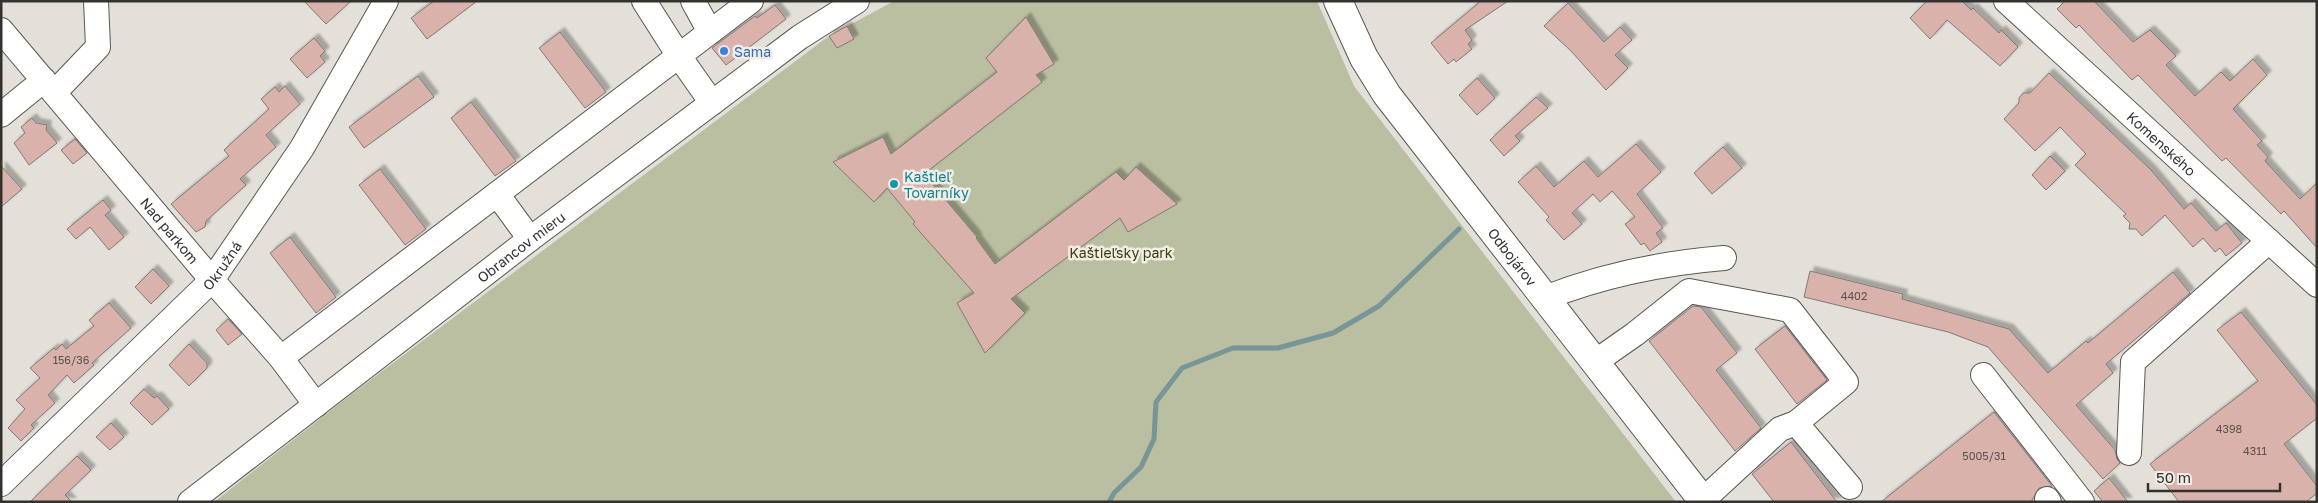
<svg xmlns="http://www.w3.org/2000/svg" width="2318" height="503" font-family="'Golos Text',sans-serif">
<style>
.green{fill:#b9bfa0}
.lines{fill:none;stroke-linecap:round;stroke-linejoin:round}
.stream{stroke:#789697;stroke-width:5}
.building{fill:#d9b3ab;stroke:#817977;filter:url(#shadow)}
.minor-casing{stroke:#5a5751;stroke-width:26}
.major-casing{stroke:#5a5751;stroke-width:30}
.minor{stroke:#fff;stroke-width:24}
.major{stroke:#fff;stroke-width:28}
.shop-dot{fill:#3f7fe0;stroke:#f1ede6;stroke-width:2}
.culture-dot{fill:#0f9aa8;stroke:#f1ede6;stroke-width:2}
.labels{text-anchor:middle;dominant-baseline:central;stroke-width:5;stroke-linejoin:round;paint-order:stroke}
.number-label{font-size:11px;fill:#5c524e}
.shop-label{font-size:14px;fill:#366cbe;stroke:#f1ede6;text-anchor:start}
.street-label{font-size:14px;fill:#33322f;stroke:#f1ede6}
.culture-label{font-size:14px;fill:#0d838f;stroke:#f1ede6;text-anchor:start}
.park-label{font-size:14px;fill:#393f07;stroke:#f1ede6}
</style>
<defs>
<filter id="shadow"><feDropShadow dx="4.5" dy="-4.5" stdDeviation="1" flood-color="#0004"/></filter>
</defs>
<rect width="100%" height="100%" fill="#e3e0d9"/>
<!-- green -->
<path class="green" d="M 894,1 L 1317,1 L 1354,86 L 1676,502 L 214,502 L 349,396 L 829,36 Z"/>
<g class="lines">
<!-- stream -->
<path class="stream" d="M 1109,502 L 1114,493 L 1141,467 L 1154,439 L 1156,402 L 1182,368 L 1233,348 L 1278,348 L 1333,333 L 1379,306 L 1459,229"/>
</g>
<!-- building -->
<path class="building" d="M 304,1 L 351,1 L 326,24 Z
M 434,1 L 477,1 L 427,39 L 411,18 Z
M 1481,1 L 1508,1 L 1465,30 L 1472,40 L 1468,44 L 1472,49 L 1456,62 L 1454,59 L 1448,64 L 1431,43 Z
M 1927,1 L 1962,1 L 1971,10 L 1973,8 L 1999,33 L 2001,30 L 2018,47 L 2000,66 L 1947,20 L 1930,39 L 1910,18 Z
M 2065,1 L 2094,1 L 2133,42 L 2150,30 L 2176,56 L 2166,65 L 2195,96 L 2221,72 L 2230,81 L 2253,59 L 2267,75 L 2233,109 L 2262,141 L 2257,145 L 2268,157 L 2265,161 L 2300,199 L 2317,183 L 2317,248 L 2284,211 L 2281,214 L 2226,158 L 2222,161 L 2138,75 L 2132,80 L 2079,25 L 2076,28 L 2057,9 Z
M 1568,3 L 1604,42 L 1620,27 L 1632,40 L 1615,55 L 1628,68 L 1606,90 L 1571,51 L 1544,26 Z
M 775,5 L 786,19 L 726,65 L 712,48 L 755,16 L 757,18 Z
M 1026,17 L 1054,64 L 1036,75 L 1042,82 L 924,174 L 977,237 L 976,238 L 995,264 L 1116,172 L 1124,180 L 1136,167 L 1177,204 L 1128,232 L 1120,218 L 1011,299 L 1025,313 L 985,353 L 957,303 L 974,293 L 913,224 L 915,222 L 887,188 L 874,202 L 833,162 L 883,137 L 891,154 L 997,72 L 986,58 Z
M 847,26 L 854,39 L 837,48 L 829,36 Z
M 560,32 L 606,92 L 585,108 L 539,48 Z
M 314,38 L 325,51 L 320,56 L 325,62 L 307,78 L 290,59 Z
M 2049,73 L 2151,170 L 2184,209 L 2191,203 L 2216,231 L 2226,223 L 2242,243 L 2226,256 L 2220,248 L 2215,252 L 2203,238 L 2193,247 L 2165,215 L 2142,236 L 2136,229 L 2129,229 L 2130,223 L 2123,216 L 2126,214 L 2075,165 L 2086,154 L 2060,127 L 2035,151 L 2004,119 L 2019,103 L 2019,98 L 2023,93 L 2030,93 Z
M 418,76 L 434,97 L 364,148 L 349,127 Z
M 1477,78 L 1495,98 L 1477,115 L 1459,95 Z
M 285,86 L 300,104 L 266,135 L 276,147 L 240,179 L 246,185 L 206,221 L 205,227 L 196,232 L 171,204 L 229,156 L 224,150 L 269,109 L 261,99 L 275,87 L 279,92 Z
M 1536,97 L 1548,108 L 1515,136 L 1520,141 L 1504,156 L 1490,140 Z
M 471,102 L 516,161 L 495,176 L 451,118 Z
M 32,118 L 36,123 L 47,125 L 46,130 L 57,143 L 29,165 L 14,143 L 25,133 L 21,127 Z
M 75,139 L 87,153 L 73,164 L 61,150 Z
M 1636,144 L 1661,172 L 1637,194 L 1663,228 L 1656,233 L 1662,242 L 1650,251 L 1644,243 L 1641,245 L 1625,224 L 1635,217 L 1612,191 L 1600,202 L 1593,194 L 1572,213 L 1582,224 L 1564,240 L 1546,220 L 1549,217 L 1518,182 L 1536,166 L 1554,187 L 1584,161 L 1598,177 Z
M 1723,147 L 1742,168 L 1712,194 L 1694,173 Z
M 2050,156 L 2065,171 L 2046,190 L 2032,175 Z
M 1,166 L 22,189 L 1,207 Z
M 380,169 L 426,229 L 405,245 L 359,185 Z
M 103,200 L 111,210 L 105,215 L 124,237 L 109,250 L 90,227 L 76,239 L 67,229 Z
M 290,237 L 336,297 L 316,313 L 270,253 Z
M 153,269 L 169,286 L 151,304 L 135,287 Z
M 1810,271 L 1903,294 L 1902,299 L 2009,329 L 2048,373 L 2086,341 L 2088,343 L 2173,272 L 2190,293 L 2106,364 L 2113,373 L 2076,405 L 2115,450 L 2117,459 L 2120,463 L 2103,479 L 1988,347 L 1948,332 L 1804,297 Z
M 109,303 L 131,328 L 92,363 L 94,365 L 74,383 L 67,375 L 48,395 L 55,403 L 31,425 L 34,428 L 21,441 L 8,428 L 25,409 L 16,400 L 40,378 L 30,368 L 54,348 L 56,350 L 62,344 L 66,349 L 94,326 L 89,320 Z
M 1693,306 L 1701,307 L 1737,353 L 1716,370 L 1761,428 L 1735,451 L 1649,341 Z
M 2241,312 L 2317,405 L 2317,418 L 2284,444 L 2317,486 L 2317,493 L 2306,502 L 2179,502 L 2150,464 L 2258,381 L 2217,330 Z
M 228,319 L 242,334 L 228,345 L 216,330 Z
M 1785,326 L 1827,380 L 1797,404 L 1755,349 Z
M 189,344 L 207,363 L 207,368 L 189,386 L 169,365 Z
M 144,389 L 154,398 L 157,396 L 169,409 L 152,425 L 130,403 Z
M 1994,412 L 2052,486 L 2039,488 L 2031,502 L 1881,502 Z
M 111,423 L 124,437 L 110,450 L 96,437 Z
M 1791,442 L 1837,502 L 1774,502 L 1752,474 Z
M 77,456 L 91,470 L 65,495 L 72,502 L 30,502 Z
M 2109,478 L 2128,502 L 2103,502 L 2094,491 Z"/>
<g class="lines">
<defs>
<g id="minor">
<path d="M 644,1 L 679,56 L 712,103"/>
<path d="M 693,1 L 710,32"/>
<path id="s1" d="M 2006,1 L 2317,285"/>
<path id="s2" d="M 1,30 L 212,280 L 281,358 L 316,405"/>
<path d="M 55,92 L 98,47 L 96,1"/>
<path d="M 1,115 L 44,80"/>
<path d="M 497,194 L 530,239"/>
<path d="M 1545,298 C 1603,275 1662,263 1724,258"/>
<path d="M 281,358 L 751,1"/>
<path d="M 1595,362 L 1635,334 L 1689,291 L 1790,310 L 1846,382 L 1796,423 L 1780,429 L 1703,500"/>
<path d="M 1983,375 L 2082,502"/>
<path d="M 1796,423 L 1850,487"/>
<path d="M 2129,453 L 2133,362 L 2269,241"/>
<path id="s3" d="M 1,484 L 212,280 L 302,148 L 386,1"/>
<path d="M 2047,499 L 2049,502"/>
<path id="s4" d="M 190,502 L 530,239 L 800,37 L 857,1"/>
</g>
<g id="major">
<path id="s5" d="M 1338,1 L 1364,58 L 1387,95 L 1704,502"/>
</g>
</defs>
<!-- minor casing -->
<use href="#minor" class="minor-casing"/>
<!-- major casing -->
<use href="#major" class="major-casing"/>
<!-- minor -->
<use href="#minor" class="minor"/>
<!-- major -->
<use href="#major" class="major"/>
</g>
<!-- markers -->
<circle class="shop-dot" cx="724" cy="51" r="5"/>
<circle class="culture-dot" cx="894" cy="184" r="5"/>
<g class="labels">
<!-- number labels -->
<g class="number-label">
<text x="1854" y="295">4402</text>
<text x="71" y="359">156/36</text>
<text x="2229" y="428">4398</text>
<text x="2255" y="450">4311</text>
<text x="1984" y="455">5005/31</text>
</g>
<!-- shop labels -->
<g class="shop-label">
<text x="734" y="51">Sama</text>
</g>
<!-- street labels -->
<g class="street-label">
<text stroke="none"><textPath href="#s1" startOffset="211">Komenského</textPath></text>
<text stroke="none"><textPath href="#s2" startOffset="262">Nad parkom</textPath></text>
<text stroke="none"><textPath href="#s4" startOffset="418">Obrancov mieru</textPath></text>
<text stroke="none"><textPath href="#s5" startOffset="311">Odbojárov</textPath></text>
<text stroke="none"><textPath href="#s3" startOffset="311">Okružná</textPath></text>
</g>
<!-- culture labels -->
<g class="culture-label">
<text x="904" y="176">Kaštieľ<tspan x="904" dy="16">Tovarníky</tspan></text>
</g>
<!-- park labels -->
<g class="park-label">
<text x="1121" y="252">Kaštieľsky park</text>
</g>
</g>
<!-- border -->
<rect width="2318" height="503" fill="none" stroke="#33322f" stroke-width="5"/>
<!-- scale -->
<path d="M2148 483v8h132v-8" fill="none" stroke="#33322f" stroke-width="2.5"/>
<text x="2156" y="483" font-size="15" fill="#33322f" stroke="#f1ede6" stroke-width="4" paint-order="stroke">50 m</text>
</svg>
